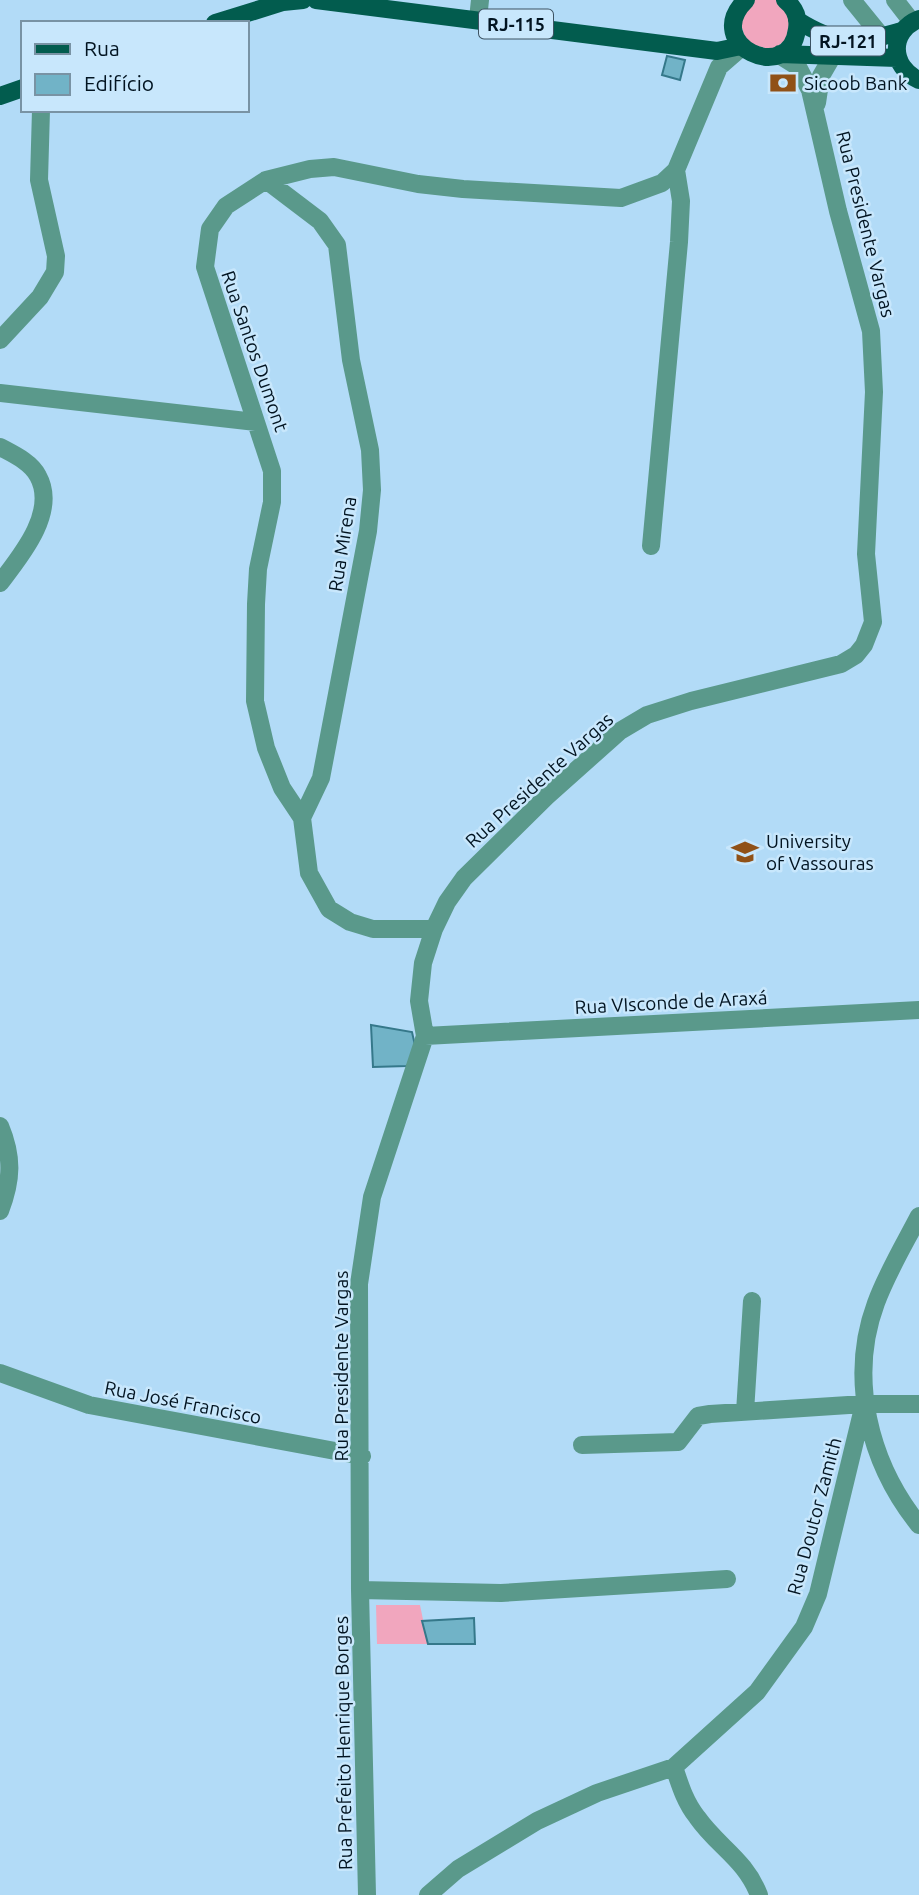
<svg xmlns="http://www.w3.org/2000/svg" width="919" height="1895" font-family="Ubuntu,sans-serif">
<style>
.green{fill:#f1a6be}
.building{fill:#71b3c7;stroke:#35788a;stroke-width:2}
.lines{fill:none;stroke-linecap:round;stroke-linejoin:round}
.minor{stroke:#5a998b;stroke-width:18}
.major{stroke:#025c4e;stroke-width:18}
.labels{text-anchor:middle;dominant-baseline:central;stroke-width:5;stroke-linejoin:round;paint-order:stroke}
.shield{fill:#c8e7fc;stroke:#3d5363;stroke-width:2}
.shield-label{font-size:18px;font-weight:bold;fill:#021421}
.poi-label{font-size:19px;fill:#021421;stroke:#c8e7fc;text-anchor:start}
.street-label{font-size:19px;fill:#021421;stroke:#c8e7fc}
</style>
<rect width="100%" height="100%" fill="#b2dbf7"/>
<!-- green -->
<path class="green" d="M 754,0 L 777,0 L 791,15 L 786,40 L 772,50 L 747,43 L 739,19 Z
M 376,1605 L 420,1605 L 428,1644 L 377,1644 Z"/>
<!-- building -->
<path class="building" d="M 667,56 L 685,60 L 680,80 L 662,75 Z
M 371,1025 L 412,1032 L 416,1050 L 407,1066 L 373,1067 Z
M 474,1618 L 475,1644 L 428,1644 L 422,1621 Z"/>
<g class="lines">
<!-- minor -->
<path class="minor" d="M 852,0 L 882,37
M 895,0 L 912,22
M 478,19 L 480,0
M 817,103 L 821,76 L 832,57
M 266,180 L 320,221 L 337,245 L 351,360 L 370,450 L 372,490 L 368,531 L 321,778 L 302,818
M 0,340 L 40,297 L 55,272 L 56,256 L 39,180 L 41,110
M 0,393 L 256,422
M 0,447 C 13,454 31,462 38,476 C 58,512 20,557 0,583
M 651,546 L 679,242 L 681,201 L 676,170
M 434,929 L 373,929 L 350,922 L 329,909 L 309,873 L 302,818 L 282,788 L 266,748 L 255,701 L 256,604 L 258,569 L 272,502 L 272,471 L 205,267 L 210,229 L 226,206 L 266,180 L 310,169 L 334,167 L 418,184 L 463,189 L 621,198 L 662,183 L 676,170 L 719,67 L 742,47
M 425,1036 L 919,1010
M 0,1126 C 13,1157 12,1180 0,1211
M 919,1216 C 904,1245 887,1273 876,1303 C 848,1378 869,1463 919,1525
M 0,1373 L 89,1405 L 362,1456
M 745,1412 L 752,1301
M 582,1445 L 678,1442 L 698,1416 L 710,1414 L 864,1404 L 919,1404
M 360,1590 L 501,1593 L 727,1579
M 674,1767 C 680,1785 685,1802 697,1817 C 718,1847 745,1859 759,1895
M 367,1895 L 360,1590 L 359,1284 L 372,1197 L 425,1036 L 419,1001 L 423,963 L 434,929 L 447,902 L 464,878 L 546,797 L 620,731 L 647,715 L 691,701 L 841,664 L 856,655 L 864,645 L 873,622 L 866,554 L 874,392 L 871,331 L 838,211 L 810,90 L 798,67 L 779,55
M 428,1895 L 458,1869 L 537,1821 L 597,1793 L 674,1767 L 757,1692 L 804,1627 L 818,1594 L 864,1404"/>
<!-- major -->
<path class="major" d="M 316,0 L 717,51 L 741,46
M 746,0 C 700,45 790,86 797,29 C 799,17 794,7 785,0
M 919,19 C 889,31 890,67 919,80
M 797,20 C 838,46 857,44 902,31
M 215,23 L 283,2 L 303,0
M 780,54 L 897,58
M 0,96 L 23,88"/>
</g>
<!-- icons -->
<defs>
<symbol id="bank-bare" viewBox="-9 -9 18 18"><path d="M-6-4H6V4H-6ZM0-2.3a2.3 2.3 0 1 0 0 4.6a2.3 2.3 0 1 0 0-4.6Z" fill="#905117" stroke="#c8e7fc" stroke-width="2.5" paint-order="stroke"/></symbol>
<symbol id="university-bare" viewBox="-9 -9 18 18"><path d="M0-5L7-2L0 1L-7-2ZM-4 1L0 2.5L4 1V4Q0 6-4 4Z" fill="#905117" stroke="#c8e7fc" stroke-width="2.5" paint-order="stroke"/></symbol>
</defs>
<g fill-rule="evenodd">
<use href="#bank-bare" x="764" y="64" width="38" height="38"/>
<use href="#university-bare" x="726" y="833" width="38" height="38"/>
</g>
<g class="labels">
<!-- shield labels -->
<g class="shield">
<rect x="479" y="9.5" width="74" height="29" rx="5"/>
<rect x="811" y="26.5" width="74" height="29" rx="5"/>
</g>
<g class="shield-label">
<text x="516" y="24">RJ-115</text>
<text x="848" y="41">RJ-121</text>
</g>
<!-- poi labels -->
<g class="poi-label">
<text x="804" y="83">Sicoob Bank</text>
<text x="766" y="841">University<tspan x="766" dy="22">of Vassouras</tspan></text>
</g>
<!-- street labels -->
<g class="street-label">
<text transform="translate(866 224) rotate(76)">Rua Presidente Vargas</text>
<text transform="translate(255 351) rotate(71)">Rua Santos Dumont</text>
<text transform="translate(342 544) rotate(-81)">Rua Mirena</text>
<text transform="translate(539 780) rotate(-42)">Rua Presidente Vargas</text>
<text transform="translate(671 1002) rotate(-3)">Rua VIsconde de Araxá</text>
<text transform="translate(341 1366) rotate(-90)">Rua Presidente Vargas</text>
<text transform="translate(183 1402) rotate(11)">Rua José Francisco</text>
<text transform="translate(814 1516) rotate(-75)">Rua Doutor Zamith</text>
<text transform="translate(343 1743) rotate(-91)">Rua Prefeito Henrique Borges</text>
</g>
</g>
<!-- legend -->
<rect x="21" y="21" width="228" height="91" fill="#c8e7fc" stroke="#7993a4" stroke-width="2"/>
<rect x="35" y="44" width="35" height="10" fill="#025c4e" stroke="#7993a4" stroke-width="2"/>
<text x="84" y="56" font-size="21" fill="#021421">Rua</text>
<rect x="35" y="74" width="35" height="21" fill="#71b3c7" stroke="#7993a4" stroke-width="2"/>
<text x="84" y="91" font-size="21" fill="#021421">Edifício</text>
</svg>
